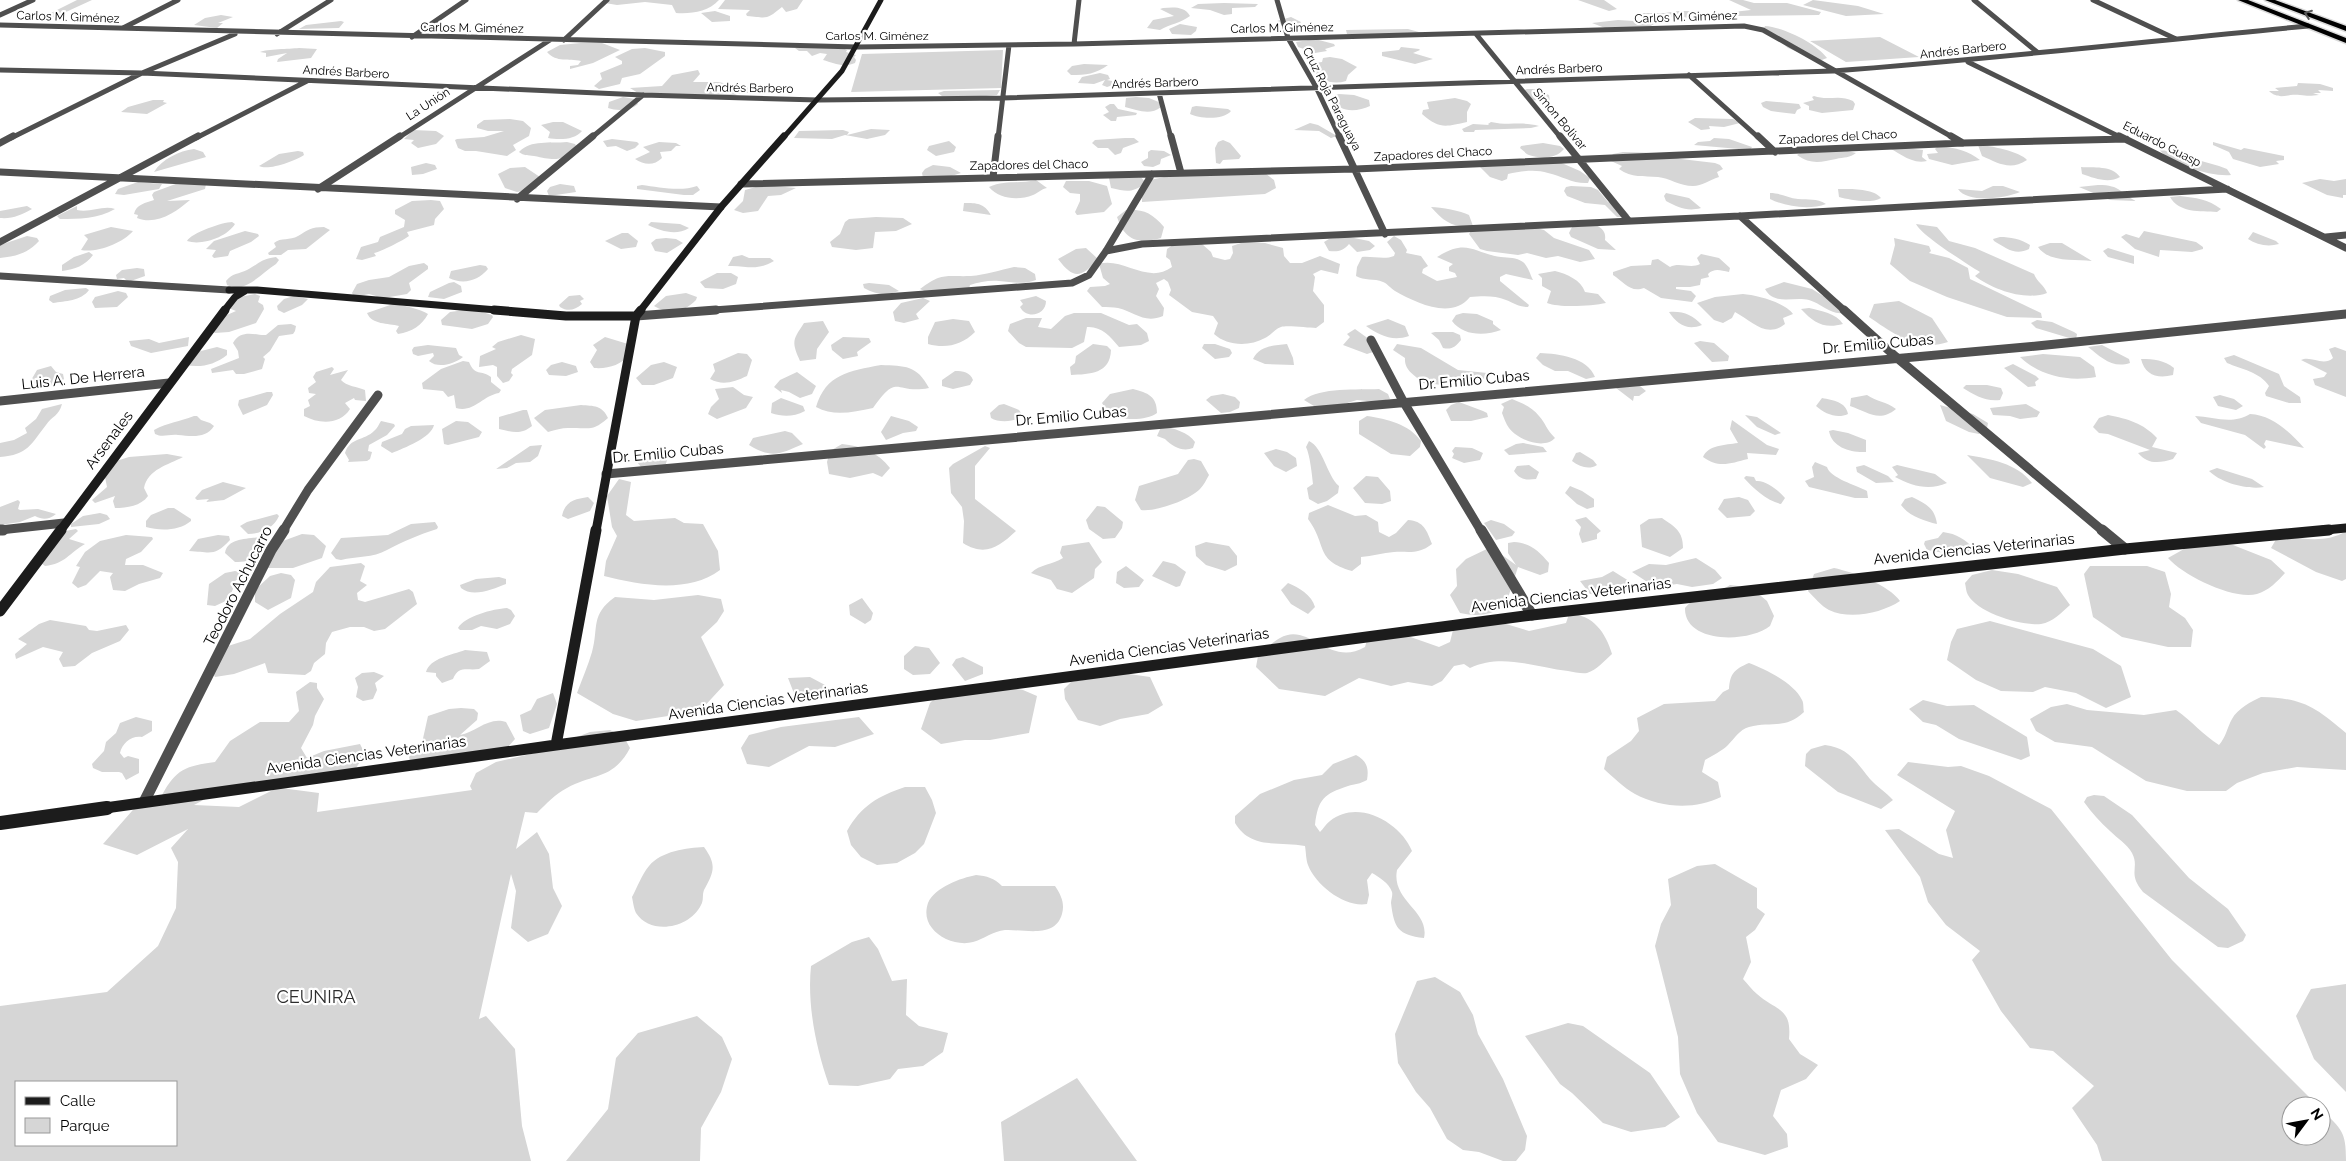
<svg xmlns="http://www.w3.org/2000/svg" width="2346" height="1161" font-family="Raleway,sans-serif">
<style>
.green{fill:#d6d6d6;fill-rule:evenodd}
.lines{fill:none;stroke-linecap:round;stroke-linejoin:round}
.highway-casing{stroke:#dbdbdb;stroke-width:3}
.street-far3{stroke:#4f4f4f;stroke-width:5}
.street-far2{stroke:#4f4f4f;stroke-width:7}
.street-far1{stroke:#4f4f4f;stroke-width:9}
.street{stroke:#4f4f4f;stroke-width:11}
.secondary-far4{stroke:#1c1c1c;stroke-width:5}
.secondary-far3{stroke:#1c1c1c;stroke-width:7}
.secondary-far2{stroke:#1c1c1c;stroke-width:9}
.secondary-far1{stroke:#1c1c1c;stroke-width:11}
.secondary{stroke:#1c1c1c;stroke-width:14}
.highway{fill:#000;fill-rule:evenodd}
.oneway{stroke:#595959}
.labels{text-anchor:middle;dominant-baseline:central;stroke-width:4.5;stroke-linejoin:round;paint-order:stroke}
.far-street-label{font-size:12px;fill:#000;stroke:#fff}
.street-label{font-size:15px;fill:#000;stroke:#fff}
.near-park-label{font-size:18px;fill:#2d2d2d;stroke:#fff}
</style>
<rect width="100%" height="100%" fill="#fff"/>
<!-- green -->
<path class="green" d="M 77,0 L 92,0 L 55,17 L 41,18 Z
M 609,0 L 719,0 C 708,12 691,14 676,13 L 672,5 L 645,2 L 617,5 L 605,3 Z
M 725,0 L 803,0 L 797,9 L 786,12 L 782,7 C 766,20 768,18 747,16 L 746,14 L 750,10 L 718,9 Z
M 1578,0 L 1604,0 L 1617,9 L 1609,11 Z
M 1729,0 L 1743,0 L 1754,3 L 1787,3 L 1821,12 L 1819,15 L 1734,16 L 1726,14 L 1733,12 L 1751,10 Z
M 1813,0 L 1858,6 L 1884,14 L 1846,16 L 1803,5 Z
M 1224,3 L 1258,4 L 1255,7 L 1232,8 L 1232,14 L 1224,15 L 1210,10 L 1191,8 L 1198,4 Z
M 1163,8 C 1173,7 1185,6 1190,16 C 1181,23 1170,24 1160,30 L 1147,28 L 1153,20 L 1174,16 L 1160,9 Z
M 715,11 L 730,16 L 730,21 L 712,22 L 701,13 Z
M 1678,11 L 1693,11 L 1704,14 L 1696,18 L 1636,15 L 1636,13 L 1665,13 Z
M 221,15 L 233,17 L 218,23 L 223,23 L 217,28 L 194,25 L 205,18 Z
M 1291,17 L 1301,22 L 1299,25 L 1307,29 L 1306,32 C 1289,37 1288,29 1277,21 Z
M 1618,20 L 1650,22 L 1654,24 L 1649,27 L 1605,28 L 1592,23 Z
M 341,21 L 344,22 L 339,28 L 299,29 L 306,25 Z
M 1180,24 L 1197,27 L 1196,31 L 1191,35 L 1172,34 L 1169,29 Z
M 1765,26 C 1783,27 1816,43 1827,58 L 1819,61 L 1788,48 L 1764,28 Z
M 1408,29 L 1426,34 L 1347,34 L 1346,30 Z
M 1880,37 L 1919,57 L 1846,62 L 1810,41 Z
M 1315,39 L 1334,44 L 1335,46 L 1325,49 L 1327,51 L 1315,53 L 1298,47 L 1296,42 Z
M 581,43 L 602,43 L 620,50 L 593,63 L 570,69 L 570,66 L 578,65 L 581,61 C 568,58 557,63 547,52 L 560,45 Z
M 1401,47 L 1419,49 L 1420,50 L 1413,53 L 1433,59 L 1415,64 L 1382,56 L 1382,52 L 1399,50 Z
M 299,48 L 317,49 L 311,58 L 277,62 L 278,59 L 287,53 L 266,57 L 266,53 L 260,52 C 267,49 289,49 299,48 Z
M 645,48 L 665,52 L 665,56 L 640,74 L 622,78 L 620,84 L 599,89 L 594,86 L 602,79 L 600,73 L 622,64 L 622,61 L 615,57 L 632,49 Z
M 795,48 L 842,48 L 847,50 L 846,52 L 856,55 L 854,57 L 856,60 L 855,63 C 842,68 834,63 823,60 L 827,54 L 820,53 L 812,56 L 807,51 L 799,51 Z
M 1003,50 L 1001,88 L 851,92 L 862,54 Z
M 1330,57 L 1342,59 L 1357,67 L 1348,75 L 1346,81 C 1333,85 1320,81 1312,69 L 1315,63 L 1322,62 L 1323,58 Z
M 1084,64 L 1108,65 C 1096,74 1086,75 1071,75 L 1067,71 L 1072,66 Z
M 698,70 L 700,74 L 693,82 L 718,82 L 761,90 L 760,93 L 741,93 L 731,96 L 638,93 L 630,88 L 662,86 L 672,75 Z
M 1100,73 L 1108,75 L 1110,79 L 1107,80 L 1112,81 L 1113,85 L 1107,87 L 1102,85 L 1105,80 L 1094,84 L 1078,83 L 1082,77 Z
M 2298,83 L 2320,84 L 2333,88 L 2333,91 L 2318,90 L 2321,93 L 2313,93 L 2319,95 C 2311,96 2307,96 2300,95 C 2287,93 2280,101 2269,91 L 2279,91 L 2275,88 L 2297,86 Z
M 1527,89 L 1536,89 L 1549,95 L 1550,102 L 1533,100 L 1520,92 Z
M 1000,90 L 997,95 L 975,97 L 942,96 L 938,93 L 944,91 Z
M 1339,94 L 1354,95 L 1369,100 L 1370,106 C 1357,112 1339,113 1332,99 L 1335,95 Z
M 1814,96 C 1828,101 1840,94 1853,101 L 1855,104 L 1853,110 L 1822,113 L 1809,110 L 1809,106 L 1803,103 L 1814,100 L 1812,97 Z
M 623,97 L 635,99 L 638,104 C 630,111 617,111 608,108 L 609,102 Z
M 1136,97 L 1149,98 L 1161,103 L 1161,107 C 1150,116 1137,110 1125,107 L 1126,98 Z
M 1455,98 L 1467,101 L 1471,104 L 1467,112 L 1467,122 C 1445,127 1439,129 1422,114 L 1423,110 L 1429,109 L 1427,102 Z
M 153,100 L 164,100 L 163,102 L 167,103 L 147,114 L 121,112 L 128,107 Z
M 1766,101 L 1799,104 L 1801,108 L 1797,110 L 1795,114 L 1771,111 L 1763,107 L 1761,103 Z
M 1110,104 L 1114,104 L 1118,109 L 1137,113 L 1136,115 L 1117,117 L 1116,121 L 1111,121 L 1103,115 L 1109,112 L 1105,107 Z
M 1196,106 L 1228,109 L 1231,111 C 1224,120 1200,119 1190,114 L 1192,107 Z
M 1695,118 L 1733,119 L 1740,123 L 1724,127 L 1709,126 L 1710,129 L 1701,130 L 1688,122 Z
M 510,119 L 523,121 L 531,128 L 529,136 L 513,145 L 516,150 L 507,156 L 476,151 L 465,151 L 458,148 L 455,140 L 457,139 L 484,137 L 504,131 L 488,131 L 477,128 L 477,125 L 484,120 Z
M 553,122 L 563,122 L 582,131 C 575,140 559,140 548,138 L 550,132 L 541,125 Z
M 1491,122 C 1508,126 1523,121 1539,126 L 1531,128 L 1475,130 L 1474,132 L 1464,132 L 1462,129 L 1473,124 L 1489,125 L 1488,124 Z
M 1310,123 L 1318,125 L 1337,136 L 1331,138 L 1319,131 L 1294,130 Z
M 871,129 L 890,130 L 885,135 L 867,139 L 845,135 L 832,139 L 794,138 L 799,131 L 843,130 L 849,132 L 847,135 Z
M 413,130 L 436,131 L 444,136 L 436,144 L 418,148 L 411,143 L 414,140 L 404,139 Z
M 1125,138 L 1134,138 L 1139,142 L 1123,148 L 1121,153 L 1115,155 L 1108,148 L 1098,148 L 1092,143 L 1095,140 Z
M 1714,138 L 1729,139 L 1752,147 L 1750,150 L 1694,145 L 1698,142 L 1710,141 Z
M 612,139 L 637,142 L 639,144 L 635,148 L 627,151 L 616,146 L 607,147 L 603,141 Z
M 1223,140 L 1230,143 L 1241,156 L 1239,159 L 1223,160 L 1220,164 L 1216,163 L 1215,148 L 1218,142 Z
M 949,141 L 956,147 L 954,152 L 936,156 L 927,150 L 929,146 Z
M 567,142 L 575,144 L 578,149 C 560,162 554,160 534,156 C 528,155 524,156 519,152 C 531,139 550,144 567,142 Z
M 659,142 L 676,143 L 681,146 L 676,146 L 671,151 L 660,152 L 662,158 C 654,166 644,165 635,159 L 650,152 L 643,147 Z
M 2213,142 L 2241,150 L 2244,148 L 2284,156 L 2284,160 L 2276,161 L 2279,164 L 2260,167 L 2233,159 L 2229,152 L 2213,145 Z
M 1543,143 L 1560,146 L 1564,149 C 1556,159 1540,159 1529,155 C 1526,154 1523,150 1520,148 L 1521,146 Z
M 1978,145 C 1989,145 2021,152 2027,160 C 2010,171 1998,163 1982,156 Z
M 1884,146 L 1923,150 L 1922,157 L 1927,161 C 1910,165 1899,151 1884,146 Z
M 1937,147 C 1952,146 1968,151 1980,160 L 1952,165 L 1929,159 L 1927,154 L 1938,153 L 1935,149 Z
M 194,149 L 203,152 L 206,157 L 154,172 C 162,159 179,151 194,149 Z
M 2159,149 L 2219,166 L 2227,169 L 2231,175 C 2212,177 2170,165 2159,149 Z
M 1151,150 L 1164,151 L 1171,155 L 1161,159 L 1160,164 L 1153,167 L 1144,166 L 1141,162 L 1148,158 L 1148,152 Z
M 1844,150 L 1856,153 C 1850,158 1844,157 1836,159 C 1821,162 1811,165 1797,155 L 1800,153 Z
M 298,151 L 303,152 L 304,155 C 295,161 268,171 259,166 L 279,154 Z
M 1623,152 L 1657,153 L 1681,159 L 1715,163 L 1720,165 L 1723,169 L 1717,172 L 1719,177 C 1709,180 1702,186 1693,186 C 1680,186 1669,178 1658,177 C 1643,176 1632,178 1619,169 L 1622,166 L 1611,161 L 1610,158 L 1613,154 Z
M 1557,161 L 1580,171 L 1590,178 L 1588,183 C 1573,184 1562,176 1548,173 C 1536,169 1521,171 1508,174 L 1507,179 L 1502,181 L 1490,177 L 1478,165 Z
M 426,163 L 435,165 L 437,169 L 423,174 L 412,175 L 411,167 Z
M 933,165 L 950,167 L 961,173 L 948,177 L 923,178 L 922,173 L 925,169 Z
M 525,167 L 543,179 L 536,189 L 517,192 L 505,188 L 498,174 L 510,168 Z
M 2081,167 C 2093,168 2112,165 2120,177 C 2108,184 2094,178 2082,174 Z
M 1265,173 L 1274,180 L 1276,188 L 1265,194 L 1142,202 L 1142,198 L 1140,196 L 1150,180 L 1169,176 Z
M 1140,176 L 1146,183 C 1131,194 1126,191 1111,188 L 1109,178 Z
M 2320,179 L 2334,181 L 2346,179 L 2346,195 L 2343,195 L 2343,198 L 2327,195 L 2302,183 Z
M 1036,180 L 1047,188 C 1041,189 1038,193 1033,195 C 1018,201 999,199 989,187 C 1005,180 1019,184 1036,180 Z
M 1066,181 L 1089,181 L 1107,186 L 1112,204 L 1104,212 L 1077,215 L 1075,212 L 1080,201 L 1080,194 L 1070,193 L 1063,187 Z
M 138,182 L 162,184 L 159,189 L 124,195 L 115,194 L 118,189 Z
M 181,182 L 206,184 L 205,189 L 167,201 L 190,200 C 176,212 156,226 137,218 L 138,215 L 134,214 C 136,204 146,203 154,200 L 152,195 L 154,192 Z
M 560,184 L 574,186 L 576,192 L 549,196 L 547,191 L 550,187 Z
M 642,185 C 658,187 681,192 697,186 L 700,190 L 693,195 L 684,195 L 637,189 L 637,186 Z
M 763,185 L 796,188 L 781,195 L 768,196 L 758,211 L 743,213 L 734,210 L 743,201 L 745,190 Z
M 2098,185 C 2122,185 2119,193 2136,201 L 2110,200 L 2079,187 Z
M 1571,186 L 1591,187 L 1598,190 L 1608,202 L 1622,207 L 1629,215 L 1624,217 L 1617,217 L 1605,205 L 1585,203 L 1567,196 L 1564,191 L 1566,187 Z
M 1993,186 L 2003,186 L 2020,192 C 2006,198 1968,204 1958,189 L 1982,191 Z
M 1838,189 C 1850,189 1873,188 1881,198 C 1871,204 1850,200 1839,197 Z
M 1666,193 L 1689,198 L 1701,208 C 1687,212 1678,207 1666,201 L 1664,196 Z
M 1770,193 C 1781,193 1788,198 1798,199 C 1809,200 1816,198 1826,204 C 1810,210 1786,207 1770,199 Z
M 2180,196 C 2196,198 2208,199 2221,209 L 2217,212 C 2200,211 2179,213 2170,197 Z
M 431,200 L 440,201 L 444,209 L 435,219 L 434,225 L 407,232 L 409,236 C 404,240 380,252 374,253 L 376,256 L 362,260 L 356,259 L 361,247 L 378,242 L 380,237 L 404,227 L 405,220 L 395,214 L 395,210 L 412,201 Z
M 964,203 C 977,203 984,203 991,215 L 963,211 Z
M 27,206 L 32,209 C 21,215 13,219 0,218 L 0,211 Z
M 77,206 L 77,210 C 90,213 103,205 115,209 C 98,219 79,219 60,219 L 57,216 Z
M 1431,207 C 1441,207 1461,211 1469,215 L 1473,226 C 1453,228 1444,222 1431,207 Z
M 1126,210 C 1143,209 1152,213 1164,227 L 1161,238 C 1138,244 1125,241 1117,217 Z
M 876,217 L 903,218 L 912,224 L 896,231 L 875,232 L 873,248 L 856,250 L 832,247 L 830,242 L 840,234 L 845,222 L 849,219 Z
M 232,222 L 235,224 C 227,237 202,246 187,241 C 191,233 223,222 232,222 Z
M 651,222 L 680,224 L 689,228 C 676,236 661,231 648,225 Z
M 1916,224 L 1937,227 L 1949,241 L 1975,248 L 2034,274 C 2037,282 2044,285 2047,293 C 2026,301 1993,290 1975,276 L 1980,272 C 1967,264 1921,235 1916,224 Z
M 1596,225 C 1603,229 1606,232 1605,240 L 1616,250 L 1598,249 L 1571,237 L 1569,233 L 1572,227 Z
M 111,227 L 133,231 C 123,243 97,253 81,250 L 88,239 L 84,235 Z
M 324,227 L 330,230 L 306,249 L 288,250 L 281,255 L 269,255 L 268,253 L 276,247 L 274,243 C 281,237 290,241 298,236 C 308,230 311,227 324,227 Z
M 1536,228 L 1544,230 L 1554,238 L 1589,250 L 1595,259 L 1580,262 L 1558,256 L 1546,258 L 1527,253 L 1518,255 L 1487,251 L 1480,249 L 1469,234 L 1471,231 Z
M 245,231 L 258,234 L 259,236 L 251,242 L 230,251 L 228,256 L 214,258 L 212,256 L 216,250 L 206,249 L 214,241 Z
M 2144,231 L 2196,242 L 2203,247 L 2203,249 L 2192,252 L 2160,250 L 2159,257 L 2135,249 L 2121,237 L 2126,234 L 2139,238 Z
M 2253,232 L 2276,241 L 2279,244 C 2268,247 2257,245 2248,239 Z
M 622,233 L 628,233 L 638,241 L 636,247 L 621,249 L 605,241 Z
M 27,236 L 37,238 L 39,241 C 27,254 16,256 0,258 L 0,245 Z
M 1394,236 L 1401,240 L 1407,250 L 1406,253 L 1421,256 L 1428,266 L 1423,269 L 1422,273 L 1437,281 L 1457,277 L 1455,273 L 1449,271 L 1449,267 L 1453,264 L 1437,257 C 1468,238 1472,253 1501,257 C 1509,258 1516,257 1523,262 C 1528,266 1530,274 1533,280 L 1506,274 L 1500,277 L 1500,281 L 1529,305 L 1528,307 C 1518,307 1514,303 1506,300 C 1495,295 1481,296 1470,297 C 1452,320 1416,303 1395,291 C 1390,288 1388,284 1383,282 C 1374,278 1364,281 1356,276 L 1357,267 L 1362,257 C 1372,256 1385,260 1394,256 L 1395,253 L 1387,242 Z
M 1349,237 L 1369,241 L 1375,246 L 1370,250 L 1357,252 L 1349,244 C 1343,251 1338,252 1329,251 L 1324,242 L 1329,239 Z
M 2000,237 C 2010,237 2021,239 2030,245 L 2029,249 C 2015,256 2006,248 1994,241 L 1993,239 Z
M 666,238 L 676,239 L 683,243 L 667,253 L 655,251 L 651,243 L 656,239 Z
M 1894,238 L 1929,246 L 1931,251 L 1929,253 L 1949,258 L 1968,268 L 1970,279 L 2041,313 L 2042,318 L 2007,317 L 1947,297 L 1910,281 L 1890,264 L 1895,245 Z
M 1244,242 L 1265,243 L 1283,248 L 1284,256 L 1290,263 L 1302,263 L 1320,256 L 1340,264 L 1338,274 L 1321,270 L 1313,274 L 1315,277 L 1313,291 L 1324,305 L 1324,322 L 1316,328 C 1309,328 1287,325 1281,327 C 1275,329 1271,335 1265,338 C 1249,347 1227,346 1214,334 L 1218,323 L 1213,316 L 1192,312 L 1169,295 L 1171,290 L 1168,282 L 1164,279 L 1156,283 L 1159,289 L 1156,296 L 1164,308 L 1163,316 C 1144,324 1135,312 1118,308 C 1113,307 1107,307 1102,307 L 1087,291 L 1090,287 L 1105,286 L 1110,284 L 1103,278 L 1099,264 C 1123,257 1148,285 1172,267 L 1170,260 L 1166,257 L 1167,249 L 1173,245 L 1202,244 L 1211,252 L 1213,257 L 1225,260 L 1230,259 L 1233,253 L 1232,246 Z
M 2050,243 L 2062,243 L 2092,261 C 2075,259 2049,263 2038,247 Z
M 1086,248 L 1098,259 C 1081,278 1074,280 1058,259 L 1076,249 Z
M 2108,248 L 2134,256 L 2134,264 L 2108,257 L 2103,251 Z
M 89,252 L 93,255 C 85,266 75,269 62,271 L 62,265 L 74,257 Z
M 1701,254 L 1719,258 L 1730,268 L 1729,272 C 1720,270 1714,268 1708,274 L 1709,277 L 1701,279 L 1700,285 L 1690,287 L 1676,287 L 1676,289 L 1691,291 L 1696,296 L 1692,302 L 1661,298 L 1644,288 C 1630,293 1624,282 1613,275 L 1613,272 L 1631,266 L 1651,265 L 1652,260 L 1658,259 L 1670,267 C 1679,262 1691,269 1700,264 L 1697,258 Z
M 742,255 L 749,258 L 770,258 L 774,261 C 755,272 747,265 728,266 L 733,257 Z
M 276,257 L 279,260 L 276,264 C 261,273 246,294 227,285 L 226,281 C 232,273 239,274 247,270 C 259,264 260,259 276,257 Z
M 424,263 L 428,266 L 428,269 L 409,283 L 411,290 L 407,294 L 378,299 L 376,296 L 369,294 L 354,297 L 352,293 L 357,284 L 369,280 L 389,277 L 409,266 Z
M 480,265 L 486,266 L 488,269 C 478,281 463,285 449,278 L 451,271 Z
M 1014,267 L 1025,268 L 1035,274 L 1036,280 C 1023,285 1013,282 999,281 C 990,280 979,282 970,285 L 969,289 L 933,295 L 920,289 C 943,272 945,277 971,276 C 985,275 1000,270 1014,267 Z
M 137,268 L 144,269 L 145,276 L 128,282 L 124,278 L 117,279 L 116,275 L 122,270 Z
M 1555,271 C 1567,274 1581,280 1585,292 L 1598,294 L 1606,303 C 1592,306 1560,308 1547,303 L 1551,291 L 1542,286 L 1542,278 L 1538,274 Z
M 717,273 L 731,273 L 738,277 L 736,284 L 723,289 L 705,288 L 700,282 Z
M 1784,282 L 1812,289 L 1823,296 L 1837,299 L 1850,310 C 1835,320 1823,304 1809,300 C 1794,296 1774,306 1765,289 Z
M 449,283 L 454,282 L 461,286 L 462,292 L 444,299 L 428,297 L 430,292 Z
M 869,283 L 889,285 L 899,291 C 885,296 877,295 864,288 L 863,284 Z
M 86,288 L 89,290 C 81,301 65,301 53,303 L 49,300 L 50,296 L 65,290 Z
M 118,291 L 126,293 L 128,297 L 117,307 L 95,308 L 92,302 L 95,297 Z
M 686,293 L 697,297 L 696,300 C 683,313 670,315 654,306 L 666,296 Z
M 255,294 L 260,296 L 258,302 L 263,305 L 264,309 L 256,323 L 229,332 L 215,333 L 212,331 L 220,318 L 236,311 L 226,307 L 226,302 L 235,298 Z
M 1743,294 C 1757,295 1786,303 1793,314 L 1783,318 L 1785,324 C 1766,339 1752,321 1735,312 L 1732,318 L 1723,323 L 1714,320 L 1697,303 L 1715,297 Z
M 580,295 L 584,299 L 580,301 L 582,304 C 575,310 568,312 560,307 L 559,305 L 569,296 Z
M 294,296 L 308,299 L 302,305 L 284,313 L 278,310 L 277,306 L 284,299 Z
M 1036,296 L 1046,301 C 1046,315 1027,320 1020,307 L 1023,304 L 1020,300 Z
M 923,298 L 930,301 L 916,314 L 919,319 L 904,323 L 895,321 L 893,312 L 901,303 Z
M 1899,301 L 1932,318 L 1948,342 C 1918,352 1894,334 1869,317 L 1874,304 Z
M 393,304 C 402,305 421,309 428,314 C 422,325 412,332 398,334 L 396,331 L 399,326 C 388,323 372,325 367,313 Z
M 1809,308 C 1821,311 1836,313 1843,324 C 1824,329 1814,323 1801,309 Z
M 472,309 L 492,315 L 493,317 L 488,324 L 472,329 L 442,325 L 441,320 L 450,312 Z
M 1669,312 C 1684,311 1692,315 1702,325 C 1687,331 1677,324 1669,312 Z
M 1074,313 L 1101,313 L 1129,325 L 1137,324 L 1147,333 L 1149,341 L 1141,345 L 1119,347 C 1110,336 1101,326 1087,327 L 1084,342 L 1072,348 L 1026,347 L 1019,343 L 1008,331 L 1010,324 L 1026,318 L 1042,318 L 1038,327 L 1051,329 L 1065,316 Z
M 1463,313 L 1477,314 L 1493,321 L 1493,324 L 1501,330 C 1485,336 1463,336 1452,321 L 1456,315 Z
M 953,319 L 969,321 L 975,332 C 962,345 946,349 928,344 L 928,337 L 935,322 Z
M 1388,319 L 1405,326 L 1409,336 C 1392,342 1379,335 1366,326 Z
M 2037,320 L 2052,322 L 2074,332 L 2077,334 L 2076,340 L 2036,328 L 2031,323 Z
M 823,321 L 829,332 L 817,349 L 816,359 L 800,361 C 791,341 793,340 804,323 Z
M 291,324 L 296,326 L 295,331 L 293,334 L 279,336 L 270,351 L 263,357 L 265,359 L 262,369 L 244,374 L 236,374 L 233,370 L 212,373 L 211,369 L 239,358 L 238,351 L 233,343 C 241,328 257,336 266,335 L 278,325 Z
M 1355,329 L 1373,342 L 1373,352 L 1367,354 L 1343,345 L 1350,337 L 1347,334 Z
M 1435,332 L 1453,332 L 1460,335 L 1461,340 C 1455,347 1452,350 1443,348 L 1439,340 L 1431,333 Z
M 521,335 L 535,339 L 532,355 L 512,369 L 511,373 L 513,375 L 509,381 L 503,383 L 497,376 L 497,367 L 493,365 L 479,367 L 480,356 L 496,349 L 492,347 L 498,342 Z
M 189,337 L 188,346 L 151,353 L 131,346 L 129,341 L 149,339 L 159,343 Z
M 605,337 L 628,344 L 630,355 C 620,365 609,369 594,368 L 590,362 L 597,350 L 593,345 Z
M 843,337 L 869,338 L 871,342 L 857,352 L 858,356 L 843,359 L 832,350 L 831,345 Z
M 1700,341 L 1714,343 L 1729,356 L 1728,361 L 1712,362 L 1694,343 Z
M 1093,344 L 1107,346 L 1111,350 C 1110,374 1090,374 1071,375 L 1070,367 L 1075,363 L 1076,356 Z
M 1204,344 L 1215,344 L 1230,349 L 1232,353 L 1229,357 L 1215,359 L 1202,348 Z
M 1287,344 L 1293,358 L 1294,365 L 1265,364 L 1253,359 C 1260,345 1273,346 1287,344 Z
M 1397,344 L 1421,348 L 1458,370 L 1487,373 L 1489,379 L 1464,378 L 1443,385 L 1423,383 C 1415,375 1404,371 1405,358 L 1393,350 Z
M 428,345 L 456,348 L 459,355 L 463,357 C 454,364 438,369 429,361 L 434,356 L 433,353 L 418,356 L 413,354 L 412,350 L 414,347 Z
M 2102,345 L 2129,359 L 2130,363 C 2112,369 2101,357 2088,347 Z
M 217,347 L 227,350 L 227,355 C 214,365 201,368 185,365 L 193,353 Z
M 2335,347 L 2346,351 L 2346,397 L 2315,385 L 2313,379 L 2324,377 L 2327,373 L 2301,360 C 2311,355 2323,367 2333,358 L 2329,349 Z
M 738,353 L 747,354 L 752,360 L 747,376 C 734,382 723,386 710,379 L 715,371 L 713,364 Z
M 1540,353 C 1559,354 1587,357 1595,377 L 1586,379 L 1568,371 L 1555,371 L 1543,365 L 1536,358 Z
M 2043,354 L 2080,357 L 2094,367 L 2096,377 C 2068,382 2040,376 2020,357 Z
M 2234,355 L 2279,374 L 2284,386 L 2300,397 L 2301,403 L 2289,403 L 2266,396 L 2265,393 L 2269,386 C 2260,372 2241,369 2227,363 L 2224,358 Z
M 2141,359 C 2154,359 2164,360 2174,368 L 2173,375 C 2157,379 2145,375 2141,359 Z
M 463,361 L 469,362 C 475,377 481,369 491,377 L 491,382 L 501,390 L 499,393 C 482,396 474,413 456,408 L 454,395 L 448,397 L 443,391 L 423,389 L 422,383 L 441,369 Z
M 562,362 L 576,366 L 578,372 L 566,376 L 549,375 L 546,370 L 551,365 Z
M 664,362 L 677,367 L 673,378 L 654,385 L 642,385 L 636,378 L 651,365 Z
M 2013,364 L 2036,376 L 2039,379 L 2035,382 L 2036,386 L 2028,387 L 2004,368 Z
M 881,365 C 905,366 917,365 929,388 C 894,395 899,371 873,408 C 853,412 834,417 816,407 C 826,374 849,371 881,365 Z
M 51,366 L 56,372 L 63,374 L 64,379 C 55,388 41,387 30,382 L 37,370 Z
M 332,367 L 334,369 L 330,375 L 348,370 L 341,380 C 346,386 358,387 365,390 L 366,401 L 355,400 L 354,398 L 345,403 L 350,409 C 340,425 319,424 304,416 L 304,409 L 310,406 L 308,400 L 316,394 L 309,393 L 308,388 L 316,382 L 313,377 L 316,372 Z
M 955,371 C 963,371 970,372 973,380 L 970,385 L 953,389 L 942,386 L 942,380 Z
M 797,372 L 816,386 L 812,394 L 800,398 L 789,392 L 781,390 L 782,393 L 774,387 L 780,380 Z
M 1631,385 L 1640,386 L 1646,391 L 1639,396 L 1634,396 L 1633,401 L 1616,388 Z
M 1966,385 L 1987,385 L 2001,388 L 2003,393 L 2000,400 C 1986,402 1974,395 1963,388 Z
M 733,387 L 744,395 L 753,397 L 746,408 L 717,419 L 708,414 L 711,407 L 719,399 L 715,389 Z
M 1133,389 C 1148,393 1157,396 1157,413 C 1146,421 1120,421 1109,413 C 1106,411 1104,406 1102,403 L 1110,394 Z
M 1379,389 L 1388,394 L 1390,399 L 1377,402 L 1357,400 L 1331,408 L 1314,406 L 1304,400 C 1320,387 1358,390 1379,389 Z
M 267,392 L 272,392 L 273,395 L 267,405 L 243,415 L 238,405 L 239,400 Z
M 1223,394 L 1235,397 L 1240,402 L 1239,408 L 1230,412 L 1221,413 L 1206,400 L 1211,396 Z
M 1867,395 C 1877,402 1886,401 1896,409 C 1879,423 1868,412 1850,406 L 1851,398 Z
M 2220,395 L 2234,399 L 2243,406 L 2236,410 L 2218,406 L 2213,397 Z
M 781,398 L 803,406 L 805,411 C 793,417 783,417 771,413 L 772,403 Z
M 1822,398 C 1833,400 1846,402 1848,414 C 1837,419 1825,414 1816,406 Z
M 1512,399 C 1522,403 1532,407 1539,416 C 1546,424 1546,429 1555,438 C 1544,450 1518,440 1509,428 C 1506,424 1504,418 1502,413 L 1504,407 L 1501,404 Z
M 1459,402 L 1483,411 L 1487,413 L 1488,417 L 1471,421 L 1451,421 L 1446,410 L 1451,405 Z
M 62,404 C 59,416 52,416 46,425 C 31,444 28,455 0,457 L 0,443 L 14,440 L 27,433 L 25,428 L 36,419 L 42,409 Z
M 1004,404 L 1019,410 L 1023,416 C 1015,422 999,423 991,418 L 990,413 L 999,405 Z
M 2026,404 L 2040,412 L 2037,417 L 2020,419 L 2010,416 L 1993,415 L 1990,408 Z
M 581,405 C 594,406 602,405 608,418 C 591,433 588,427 568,428 C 562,428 555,430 548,432 L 534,418 L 545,410 Z
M 1940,405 L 1973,414 L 1988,423 L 1987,428 L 1979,434 L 1969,432 L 1946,421 Z
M 523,410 L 527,410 L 532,426 C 521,435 512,432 499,429 L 499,417 Z
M 2250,414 C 2272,415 2290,432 2304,448 L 2266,440 L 2264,444 L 2266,447 L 2264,449 L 2245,435 L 2201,423 L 2195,416 C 2214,417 2232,425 2250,414 Z
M 1745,415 L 1757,417 L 1781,433 L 1775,435 L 1757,427 Z
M 2108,415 C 2128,419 2143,423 2157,438 L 2152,447 L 2177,453 L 2173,459 C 2160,463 2148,465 2138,453 L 2150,450 L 2108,434 L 2099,433 L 2093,427 L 2099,418 Z
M 194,416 L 197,416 L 201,420 L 210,423 L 214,426 C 206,439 191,436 178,435 C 168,434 163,438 155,434 L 154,430 C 169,422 179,422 194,416 Z
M 891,416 L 909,421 L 918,427 L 916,431 L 903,433 L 886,440 L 881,432 Z
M 1367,416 C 1387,419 1409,424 1421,441 L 1420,447 L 1410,456 L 1391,454 L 1359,434 L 1359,421 Z
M 1732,420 L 1767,445 L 1779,449 L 1776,455 L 1747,453 L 1748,459 C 1731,463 1719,469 1703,457 C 1708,445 1725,445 1738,443 L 1730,429 Z
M 381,421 L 394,424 L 395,426 L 387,435 L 369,445 L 368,451 L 372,452 L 370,459 L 367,461 L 348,462 L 349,460 L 345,453 C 350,437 364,441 374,431 C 377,429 379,424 381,421 Z
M 456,421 L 468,422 L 482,432 L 479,437 L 448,445 L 444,444 L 442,429 Z
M 434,425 C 431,438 404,448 392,453 L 381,446 L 382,442 L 402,434 L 405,429 L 411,426 Z
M 1161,427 C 1173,427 1189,433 1195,442 L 1193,448 C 1183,452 1173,447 1165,439 L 1157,436 Z
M 1833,430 L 1848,433 L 1866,440 L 1866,452 C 1852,453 1832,448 1829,431 Z
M 785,431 L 792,433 L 803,444 C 780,454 772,459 749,445 L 753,438 Z
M 1309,441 C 1323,447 1327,476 1339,486 L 1338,493 L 1327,501 L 1318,504 L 1309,499 L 1307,488 L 1313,484 C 1312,475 1310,455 1306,447 Z
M 1523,443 L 1543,447 L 1547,452 L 1509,455 L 1504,450 L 1516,444 Z
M 842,444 C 861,446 878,452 890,468 L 882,477 L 873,473 L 850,478 L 829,474 L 827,462 L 830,451 Z
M 542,445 L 538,456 L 530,462 L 516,463 L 507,468 L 496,469 L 530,446 Z
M 985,446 L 990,448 L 975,466 L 975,499 L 1016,531 C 999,547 985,557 963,543 L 964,521 L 962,507 L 951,493 L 949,468 L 953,464 Z
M 1455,447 L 1472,448 L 1483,453 L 1480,460 L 1464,463 L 1452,458 L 1454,454 L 1452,451 Z
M 1276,449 L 1287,452 L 1296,458 L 1297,466 L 1286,472 L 1274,466 L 1264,453 Z
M 1580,452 L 1593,460 L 1597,465 C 1589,470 1580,467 1572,461 L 1576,453 Z
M 167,454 L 183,457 C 168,465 148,469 144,488 L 148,496 C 141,506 127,508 115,508 L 113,501 L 115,496 L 95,503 L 92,500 L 107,487 L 105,477 L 113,462 L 129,457 Z
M 652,454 L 662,455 L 667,460 L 665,467 L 646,473 L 637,462 Z
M 1967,455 C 1990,459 2017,463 2032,483 L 2023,487 L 1990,478 Z
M 1194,459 L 1201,461 L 1209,475 C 1206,480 1204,485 1200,489 C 1189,500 1156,512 1141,510 L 1135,500 L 1139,486 L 1178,474 L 1188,460 Z
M 1815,462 L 1827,467 C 1830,478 1856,485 1867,491 L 1868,498 L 1855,498 L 1809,487 L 1805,481 L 1814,477 L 1812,467 Z
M 1529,465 L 1539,472 L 1536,479 C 1526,480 1520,480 1514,471 L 1517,466 Z
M 1864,465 L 1888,476 L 1894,482 L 1876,483 L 1857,472 L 1856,467 Z
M 1897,465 L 1935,474 L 1947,483 C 1929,491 1912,486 1895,477 L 1898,475 L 1892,467 Z
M 2217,468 L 2252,479 L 2264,487 C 2248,490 2221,483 2209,471 Z
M 1366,476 L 1378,477 L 1390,491 L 1391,501 L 1382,504 L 1365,503 L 1353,488 Z
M 1746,476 L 1754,477 L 1756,481 C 1766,480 1778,490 1785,498 L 1781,504 C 1767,501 1753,488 1744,478 Z
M 619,479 L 631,482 L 626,515 L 634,521 L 675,518 L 684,523 L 703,524 L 718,551 L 720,570 C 688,594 640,585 604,576 L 606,561 L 617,536 L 612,527 L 607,496 Z
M 223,482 L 246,488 L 224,500 L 206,502 L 209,499 L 197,500 L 195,498 L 202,490 Z
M 1570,486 L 1582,491 L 1594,499 L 1594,507 L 1587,509 L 1577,504 L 1565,493 Z
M 588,497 L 594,503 L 590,511 L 568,519 L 562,516 C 565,501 575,499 588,497 Z
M 1739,497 L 1748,500 L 1755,511 L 1750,516 L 1727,518 L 1718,509 L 1724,499 Z
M 1912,497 C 1926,504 1935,508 1937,524 C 1924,521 1909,516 1901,505 L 1905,499 Z
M 18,500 L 20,502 L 18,509 L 20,510 L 38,509 L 56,514 C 48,520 43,520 35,516 L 20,522 L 0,525 L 0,507 Z
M 1328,505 L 1355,516 L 1366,515 L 1378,522 L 1379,532 L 1389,537 L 1396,533 L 1408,520 C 1424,521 1427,531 1432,544 C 1418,555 1409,551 1394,552 C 1383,553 1372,556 1361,557 L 1361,564 L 1352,571 C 1314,560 1328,546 1308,519 L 1309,513 Z
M 1097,506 L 1105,507 L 1123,522 L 1122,528 L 1115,538 L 1103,539 L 1089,529 L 1086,520 Z
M 168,508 L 174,508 L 191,519 L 191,521 C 179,531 160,531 146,527 L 146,521 L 151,515 Z
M 100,513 L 107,515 L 110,519 L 99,524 L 71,527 L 71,524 L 83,516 Z
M 277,514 L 279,516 C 274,528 261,534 248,534 L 240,526 L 247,522 Z
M 1586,517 L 1601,531 L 1597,534 L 1597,539 L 1582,543 L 1579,534 L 1581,527 L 1575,520 Z
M 1662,518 C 1675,527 1683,531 1683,548 L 1670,557 L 1642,547 L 1640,525 L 1649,519 Z
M 1491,520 L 1504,524 L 1515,532 L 1512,536 L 1496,540 L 1484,523 Z
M 435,522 L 438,527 L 437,529 C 418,535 404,541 387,550 C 373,558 356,556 341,560 L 336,559 L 331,553 L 341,538 L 388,535 L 411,524 Z
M 76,529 L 78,531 L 69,539 L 85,544 C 69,553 65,564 45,566 L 41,563 L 60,532 Z
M 2346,531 L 2346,579 L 2342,581 L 2316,572 L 2271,548 L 2278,536 C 2302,538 2326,544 2346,531 Z
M 1943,532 C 1957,534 1965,539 1975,550 L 1956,555 L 1927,550 L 1924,544 L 1925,541 L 1938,538 Z
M 302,534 L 314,535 L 326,546 L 322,558 L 293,568 L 263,568 L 272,545 Z
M 126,535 L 152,537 L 153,539 L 141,552 L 126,559 L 125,565 L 143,565 L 163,573 L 160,578 L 139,584 L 125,591 L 113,590 L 110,577 L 113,573 L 100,571 L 86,585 L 78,588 L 72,583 L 80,567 L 76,566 L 85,552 L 100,541 Z
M 218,535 L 229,536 L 230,540 C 214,557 211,552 189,551 L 198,539 Z
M 264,536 C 259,553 257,563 235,562 L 225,553 C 228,536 251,540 264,536 Z
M 1089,542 L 1102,562 L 1095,569 L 1094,578 L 1072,593 L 1057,589 L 1051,580 L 1031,573 C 1040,564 1052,565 1063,558 L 1060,553 L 1062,546 Z
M 1206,542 L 1229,546 L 1237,556 L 1237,565 L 1225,571 L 1206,565 L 1196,556 L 1195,546 Z
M 1514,542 C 1530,543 1539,551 1549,563 L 1548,572 L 1540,575 L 1518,567 L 1505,607 C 1489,615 1478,617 1460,613 L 1450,595 L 1457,586 L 1456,569 L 1466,559 L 1491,547 L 1516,565 L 1508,553 L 1508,543 Z
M 2197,544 L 2233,545 L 2271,560 L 2285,573 C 2278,581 2268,591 2257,594 C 2233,600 2184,576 2168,558 L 2184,549 Z
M 1696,558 L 1715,570 L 1722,578 L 1713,584 L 1692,587 L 1677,584 L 1655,587 L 1632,572 L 1649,564 L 1666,565 Z
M 1163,561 L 1175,564 L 1186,572 L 1180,586 L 1176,587 L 1152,576 Z
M 361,563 L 365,566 L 360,581 L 367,585 L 357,593 L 358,600 L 365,602 L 409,589 L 413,592 L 417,604 L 385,629 L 374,631 L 364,627 L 350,627 L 332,632 L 326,643 L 325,654 L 314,663 L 311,671 L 305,675 L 268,673 L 265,663 L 234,674 L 215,677 L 213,673 L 228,646 L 250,639 L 280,614 L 313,592 L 316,582 L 330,567 Z
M 1126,566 L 1144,580 L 1139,587 L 1124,588 L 1116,583 L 1117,572 Z
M 2090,566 L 2147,566 L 2165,572 L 2171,594 L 2169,607 L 2185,618 L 2193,630 L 2191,647 L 2168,647 L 2122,637 L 2093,617 L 2084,574 Z
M 1834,568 C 1853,572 1889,585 1900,601 C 1882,613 1850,620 1829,610 C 1821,606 1814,597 1808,591 L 1814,574 Z
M 1992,570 L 2018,574 L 2057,587 L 2070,605 C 2061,613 2053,622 2041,624 C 2021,626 1978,613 1968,595 C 1966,592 1966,587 1965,583 L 1972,575 Z
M 235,571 L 246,573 L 231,584 L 233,589 L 228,600 L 215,606 L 207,605 L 209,584 L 225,573 Z
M 1613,571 L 1629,581 L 1630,590 L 1616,596 L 1590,594 L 1580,581 L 1602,577 Z
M 281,573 L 291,575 L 295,580 L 291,598 L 268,610 L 255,602 L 255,590 L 270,576 Z
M 499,577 L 506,579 L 506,584 C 493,589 473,598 461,588 L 460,585 L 476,579 Z
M 1288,583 C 1298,587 1312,595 1315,607 L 1308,614 L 1291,604 L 1281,590 Z
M 1730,585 L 1738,586 L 1761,596 L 1767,601 L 1774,616 L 1770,626 C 1749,643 1684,644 1685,608 C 1700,591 1713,596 1730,585 Z
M 698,595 L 721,599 L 724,611 L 717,622 L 701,637 L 724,685 L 700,711 L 636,721 L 613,714 L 577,693 C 582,679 588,666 592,652 C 599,627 590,615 615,597 L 654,600 Z
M 862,598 L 873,613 L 871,620 L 865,624 L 850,615 L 849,605 Z
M 507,608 L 511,610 L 515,616 L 510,624 L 497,629 L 481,626 L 472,630 L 460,630 L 458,628 C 465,616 493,609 507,608 Z
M 1569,614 C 1593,614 1606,633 1612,654 C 1604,661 1597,670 1587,673 C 1582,674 1574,672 1568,671 C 1534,667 1502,653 1470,668 L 1464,664 L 1454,666 L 1442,681 L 1432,686 L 1408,682 L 1391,686 L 1359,678 L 1325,696 L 1279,689 L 1256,667 L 1258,656 C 1265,650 1272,642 1280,638 C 1309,621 1329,668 1365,647 L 1369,633 L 1402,634 L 1439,647 L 1450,642 L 1454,626 L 1496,621 L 1529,631 L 1566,623 Z
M 50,620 L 86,626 L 89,630 L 97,631 L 126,625 L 129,630 L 120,641 L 92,653 L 75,666 L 63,667 L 59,659 L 63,652 L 43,647 L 16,659 L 15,654 L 27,644 L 18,639 L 39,624 Z
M 1990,621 L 2093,649 L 2121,666 L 2131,697 L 2106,708 L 2076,693 L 2045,687 L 2033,692 L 2001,691 L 1976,680 L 1947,660 L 1951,642 L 1957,629 Z
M 915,646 L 929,648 L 940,663 L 930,674 L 913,675 L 904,669 L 904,656 Z
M 465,650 L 487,652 L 490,661 L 479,669 C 467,671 459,665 453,679 L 442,683 L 436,676 L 436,673 L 426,672 C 430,658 452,655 465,650 Z
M 963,657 L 983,667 L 983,674 L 965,681 L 952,665 L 956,659 Z
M 1749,663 C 1765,669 1794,683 1802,700 C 1804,703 1803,709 1804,712 C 1785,730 1771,721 1749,727 C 1739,730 1735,738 1728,745 C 1722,751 1713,755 1705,760 L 1702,772 L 1718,782 L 1721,797 C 1695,810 1661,808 1635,794 C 1624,788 1613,777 1604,769 L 1607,757 L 1631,741 L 1639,731 L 1637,718 L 1664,704 L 1715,701 L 1723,692 L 1729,689 C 1730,673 1735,669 1749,663 Z
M 374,672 L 384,676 L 375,683 L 377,690 L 373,699 L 363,701 L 356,697 L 358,687 L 355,678 L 362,673 Z
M 1122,673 L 1150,677 L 1163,705 L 1148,714 L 1120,719 L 1100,726 L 1078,720 L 1065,699 L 1064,689 L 1071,682 Z
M 810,677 L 825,685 L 824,690 L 810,697 L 795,696 L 788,678 Z
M 310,682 L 317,683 L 317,688 L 324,699 L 315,716 L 313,725 L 301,748 L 307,758 L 324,751 L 360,744 L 365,754 L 356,768 L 336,779 L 281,788 L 319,793 L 317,812 L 472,790 L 470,786 L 476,773 L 496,762 L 535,753 L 590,732 L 610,730 L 624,737 L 630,748 C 613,780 594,773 567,788 C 555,794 546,804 537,813 L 525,812 L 516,849 L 537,832 L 549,854 L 553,888 L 562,906 L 548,934 L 528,942 L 511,928 L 516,891 L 511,874 L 479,1019 L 486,1016 L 515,1049 L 522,1126 L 531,1161 L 0,1161 L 0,1006 L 107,992 L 158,946 L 176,908 L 178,862 L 171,848 L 188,829 L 137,855 L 103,844 L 139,803 L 162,795 C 176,769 186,766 215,762 L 230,741 L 260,722 L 289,722 L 299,711 L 296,692 ZM 275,789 L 239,807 L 194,805 L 209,797 ZM 16,1082 L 176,1082 L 176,1145 L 16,1145 Z
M 999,686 L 1023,690 L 1037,696 L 1029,733 L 990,740 L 965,740 L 941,744 L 921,729 L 930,703 L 934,699 Z
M 553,693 L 557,704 L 549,728 L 530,734 L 523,731 L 520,715 L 531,710 L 537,699 Z
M 2261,697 C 2303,698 2315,707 2346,733 L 2346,770 L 2297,767 L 2263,773 L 2237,783 L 2226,791 L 2187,791 L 2146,781 L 2092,747 L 2055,742 L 2036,731 L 2030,719 L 2051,707 L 2067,704 L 2087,710 L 2144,715 L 2176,710 C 2192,721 2203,735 2219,745 C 2226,737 2227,728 2232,719 C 2237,709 2252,701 2261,697 Z
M 1923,700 L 1947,706 L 1974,705 L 2027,737 L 2030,756 L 2021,760 L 1959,739 L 1936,725 L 1923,722 L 1909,709 Z
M 461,708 L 474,709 L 478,713 L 477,720 L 460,735 C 476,732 489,716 506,722 L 515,739 L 507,748 L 418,771 L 412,769 L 409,757 L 422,743 L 428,716 L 449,709 Z
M 136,717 L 152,721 L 152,731 L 142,737 C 132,735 122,743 120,753 L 124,758 L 128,756 L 139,759 L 139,773 L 126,780 L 122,773 L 119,772 L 102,772 L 93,768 L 92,764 L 104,751 L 106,742 L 116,733 L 120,723 Z
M 859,717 L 874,734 L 835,747 L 809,746 L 769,767 L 747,764 L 741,748 L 749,735 L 781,727 Z
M 1825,745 C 1849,748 1856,762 1870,779 C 1877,787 1886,792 1893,800 L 1881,809 L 1838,792 L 1805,766 L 1806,754 L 1811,749 Z
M 1356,755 C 1367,761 1369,768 1367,780 C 1360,784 1355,784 1348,786 C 1324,794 1318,799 1315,825 L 1320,832 C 1323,829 1326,824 1330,821 C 1358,798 1401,823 1412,851 L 1397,870 C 1391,901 1430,911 1424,938 C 1398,935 1394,928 1391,903 C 1391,900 1393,895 1392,892 C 1389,883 1379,877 1372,873 L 1367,880 L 1369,895 L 1367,904 C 1346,908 1316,886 1308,865 C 1306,860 1306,852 1305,846 C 1279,841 1251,850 1235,823 L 1235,816 L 1260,794 L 1294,780 L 1322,775 L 1333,764 Z
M 1908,762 L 1948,767 L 1961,766 L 1989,776 L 2051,809 L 2172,960 L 2318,1106 L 2291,1106 L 2291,1136 L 2321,1136 L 2321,1109 C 2342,1130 2346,1131 2346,1161 L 2102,1161 L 2097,1145 L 2072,1108 L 2094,1086 L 2053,1051 L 2030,1048 L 2001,1011 L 1972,960 L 1980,951 L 1946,925 L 1928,902 L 1920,877 L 1885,830 L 1899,829 L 1939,854 L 1953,858 L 1946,830 L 1955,811 L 1897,775 Z
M 905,787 L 925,787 L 932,800 L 936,813 L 924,844 L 915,853 L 897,863 L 877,865 L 861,857 L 851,845 L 847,831 C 861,806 878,796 905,787 Z
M 2094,795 L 2104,796 L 2132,815 L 2189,878 L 2228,909 L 2246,935 L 2243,941 L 2228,948 L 2218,947 L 2143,892 C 2127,873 2140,868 2132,853 C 2127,844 2117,838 2110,831 C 2100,822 2092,813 2084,802 L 2087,797 Z
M 704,847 C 717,865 714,872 704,890 C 702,895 704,900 701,905 C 690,928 651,936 636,913 C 634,909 633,902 632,897 C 637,888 642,874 649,866 C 661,851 687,848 704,847 Z
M 1715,864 L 1757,888 L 1757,908 L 1765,914 L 1755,930 L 1746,937 L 1751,962 L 1743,979 C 1748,984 1752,990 1757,994 C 1776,1011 1792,1007 1789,1039 L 1800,1054 L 1818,1065 L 1806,1079 L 1781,1090 L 1773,1116 L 1787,1134 L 1788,1147 L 1765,1155 L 1718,1142 L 1697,1113 L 1680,1074 L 1678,1037 L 1655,946 L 1661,924 L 1671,905 L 1668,879 L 1697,866 Z
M 976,875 C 987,876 994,878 1002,886 L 1055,886 C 1061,895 1065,903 1062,914 C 1055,939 1024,929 1005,930 C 993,931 984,939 973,942 C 959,946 940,939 932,928 C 926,921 925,912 928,903 C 935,887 961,878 976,875 Z
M 869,937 L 878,949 L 892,981 L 907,979 L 906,1015 L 919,1026 L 948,1033 L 943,1052 L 923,1066 L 898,1069 L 890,1079 L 858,1086 L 829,1085 C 816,1048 807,1005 811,966 L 852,942 Z
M 1435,977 L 1460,992 L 1473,1015 L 1478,1034 L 1503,1079 L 1527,1136 L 1525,1150 L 1516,1161 L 1503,1161 L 1479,1152 L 1463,1150 L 1447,1139 L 1430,1108 L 1416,1092 L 1398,1063 L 1395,1034 L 1417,981 Z
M 2346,984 L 2346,1092 L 2314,1059 L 2296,1016 L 2311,989 Z
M 697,1016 L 722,1037 L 732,1059 L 721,1092 L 701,1128 L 700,1161 L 566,1161 L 608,1109 L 616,1058 L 638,1033 Z
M 1568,1023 L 1583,1026 L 1650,1073 L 1680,1117 L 1665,1127 L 1631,1132 L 1603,1123 L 1572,1093 L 1560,1084 L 1525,1036 Z
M 1077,1078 L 1137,1161 L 1004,1161 L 1001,1122 Z"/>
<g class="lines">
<defs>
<path id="highway" d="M 2238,0 L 2248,0 L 2346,38 L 2346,43 Z
M 2265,0 L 2275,0 L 2346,26 L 2346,31 Z"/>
</defs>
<!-- highway casing -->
<use href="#highway" class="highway-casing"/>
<!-- street-far3 -->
<path class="street-far3" d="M 1277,0 L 1288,38 L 1316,87 L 1340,138
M 1974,0 L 2037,52
M 2093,0 L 2176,39
M 0,15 L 33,0
M 0,25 L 857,47 L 1074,44 L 1744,26 L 1763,30 L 1954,138
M 123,28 L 178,0
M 277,34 L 331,0
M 1476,34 L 1561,138
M 412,37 L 466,0
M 564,40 L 607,0
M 1074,44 L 1079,0
M 1968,62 L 2122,138
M 0,70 L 142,73 L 643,95 L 818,100 L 1003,98 L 1833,71 C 1992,59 2150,41 2308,26
M 1689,75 L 1759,138
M 1159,93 L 1171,138
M 11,138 L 142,73 L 235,34
M 196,138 L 307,81
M 398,138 L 550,40
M 591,138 L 643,95
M 998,138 L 1009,45"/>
<!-- street-far2 -->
<path class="street-far2" d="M 1171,136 L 1181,173
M 1339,136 L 1385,234
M 1560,136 L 1628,220
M 1758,136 L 1775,152
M 1951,136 L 1963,143
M 2119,136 L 2346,248
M 0,143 L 13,136
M 0,172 L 721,207
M 993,177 L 998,136
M 741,184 L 1355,169 L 1963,143 L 2126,139
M 318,189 L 400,136
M 517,199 L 593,136
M 1740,216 L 1845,311
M 2326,237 L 2346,235
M 0,242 L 198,136
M 1106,251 L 1142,244 L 1740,216 L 2227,189
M 0,276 L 229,290
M 700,311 L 1072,283 L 1089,275 L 1106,251 L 1152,174"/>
<!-- street-far1 -->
<path class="street-far1" d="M 1844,310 L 1896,357 L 2103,531
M 636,316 L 716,310
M 1371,340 L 1403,401 L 1481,531
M 0,401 L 169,383
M 606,474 L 2037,346 L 2346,314
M 0,530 L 64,523
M 283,531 L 308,490 L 378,395"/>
<!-- street -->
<path class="street" d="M 0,530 L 3,530
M 1481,530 L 1532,615
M 2102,530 L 2125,549
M 144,802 L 271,550 L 284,530"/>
<!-- secondary-far4 -->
<path class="secondary-far4" d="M 783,138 L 842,71 L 881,0"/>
<!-- secondary-far3 -->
<path class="secondary-far3" d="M 229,290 L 257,290 L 509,311
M 224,311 L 235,297 L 245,291
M 640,311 L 721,207 L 784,136"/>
<!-- secondary-far2 -->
<path class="secondary-far2" d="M 494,310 L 566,316 L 636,316
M 60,531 L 225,310
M 596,531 L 636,316 L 641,310
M 2315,531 L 2346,528"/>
<!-- secondary-far1 -->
<path class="secondary-far1" d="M 0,611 L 61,530
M 556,745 L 596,530
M 98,809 L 556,745 L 1532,615 L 2125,549 L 2329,530"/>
<!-- secondary -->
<path class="secondary" d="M 0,823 L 107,808"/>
<!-- highway -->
<use href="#highway" class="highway"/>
</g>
<!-- one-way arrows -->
<defs><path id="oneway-chevron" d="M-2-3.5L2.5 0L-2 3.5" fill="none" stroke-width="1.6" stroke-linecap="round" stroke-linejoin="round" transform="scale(1.25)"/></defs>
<use class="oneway" href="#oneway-chevron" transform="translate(2308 14) rotate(-159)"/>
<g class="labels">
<!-- far-street labels -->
<g class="far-street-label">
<text transform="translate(68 17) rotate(2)">Carlos M. Giménez</text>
<text transform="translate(1686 17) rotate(-2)">Carlos M. Giménez</text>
<text transform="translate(472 28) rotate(1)">Carlos M. Giménez</text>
<text transform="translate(1282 28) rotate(-1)">Carlos M. Giménez</text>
<text x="877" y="36">Carlos M. Giménez</text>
<text transform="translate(1963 50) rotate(-6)">Andrés Barbero</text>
<text transform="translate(1559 69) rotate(-2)">Andrés Barbero</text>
<text transform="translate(346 72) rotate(3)">Andrés Barbero</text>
<text transform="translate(1155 83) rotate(-2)">Andrés Barbero</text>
<text transform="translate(750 88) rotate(1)">Andrés Barbero</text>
<text transform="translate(1332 99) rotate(63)">Cruz Roja Paraguaya</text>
<text transform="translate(428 104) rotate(-33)">La Unión</text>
<text transform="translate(1560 119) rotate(50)">Simon Bolivar</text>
<text transform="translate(1838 137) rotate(-3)">Zapadores del Chaco</text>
<text transform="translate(2162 144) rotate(27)">Eduardo Guasp</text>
<text transform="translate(1433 154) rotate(-3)">Zapadores del Chaco</text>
<text transform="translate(1029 165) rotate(-1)">Zapadores del Chaco</text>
</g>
<!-- street labels -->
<g class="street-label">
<text transform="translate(1878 344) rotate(-5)">Dr. Emilio Cubas</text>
<text transform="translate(83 378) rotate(-6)">Luis A. De Herrera</text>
<text transform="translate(1474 380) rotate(-5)">Dr. Emilio Cubas</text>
<text transform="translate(1071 416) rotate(-5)">Dr. Emilio Cubas</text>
<text transform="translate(109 440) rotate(-53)">Arsenales</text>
<text transform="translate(668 453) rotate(-5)">Dr. Emilio Cubas</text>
<text transform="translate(1974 549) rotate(-6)">Avenida Ciencias Veterinarias</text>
<text transform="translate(238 586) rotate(-63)">Teodoro Achucarro</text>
<text transform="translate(1571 595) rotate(-7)">Avenida Ciencias Veterinarias</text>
<text transform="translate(1169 647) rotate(-8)">Avenida Ciencias Veterinarias</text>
<text transform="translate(768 701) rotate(-8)">Avenida Ciencias Veterinarias</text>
<text transform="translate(366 755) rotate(-8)">Avenida Ciencias Veterinarias</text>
</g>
<!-- near-park labels -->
<g class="near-park-label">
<text x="316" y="996">CEUNIRA</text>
</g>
</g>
<!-- legend -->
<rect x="15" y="1081" width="162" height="65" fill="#ffffff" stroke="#999999"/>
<rect x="25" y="1097" width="25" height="8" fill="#1c1c1c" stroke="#999999"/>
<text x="60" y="1106" font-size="15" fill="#000000">Calle</text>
<rect x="25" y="1118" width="25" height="15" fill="#d6d6d6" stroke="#999999"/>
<text x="60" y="1131" font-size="15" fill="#000000">Parque</text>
<!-- north arrow -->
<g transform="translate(2306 1121) rotate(58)"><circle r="24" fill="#ffffff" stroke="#999999"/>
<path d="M0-4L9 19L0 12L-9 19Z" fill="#000000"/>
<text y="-8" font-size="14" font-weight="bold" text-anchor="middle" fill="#000000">N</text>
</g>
</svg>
